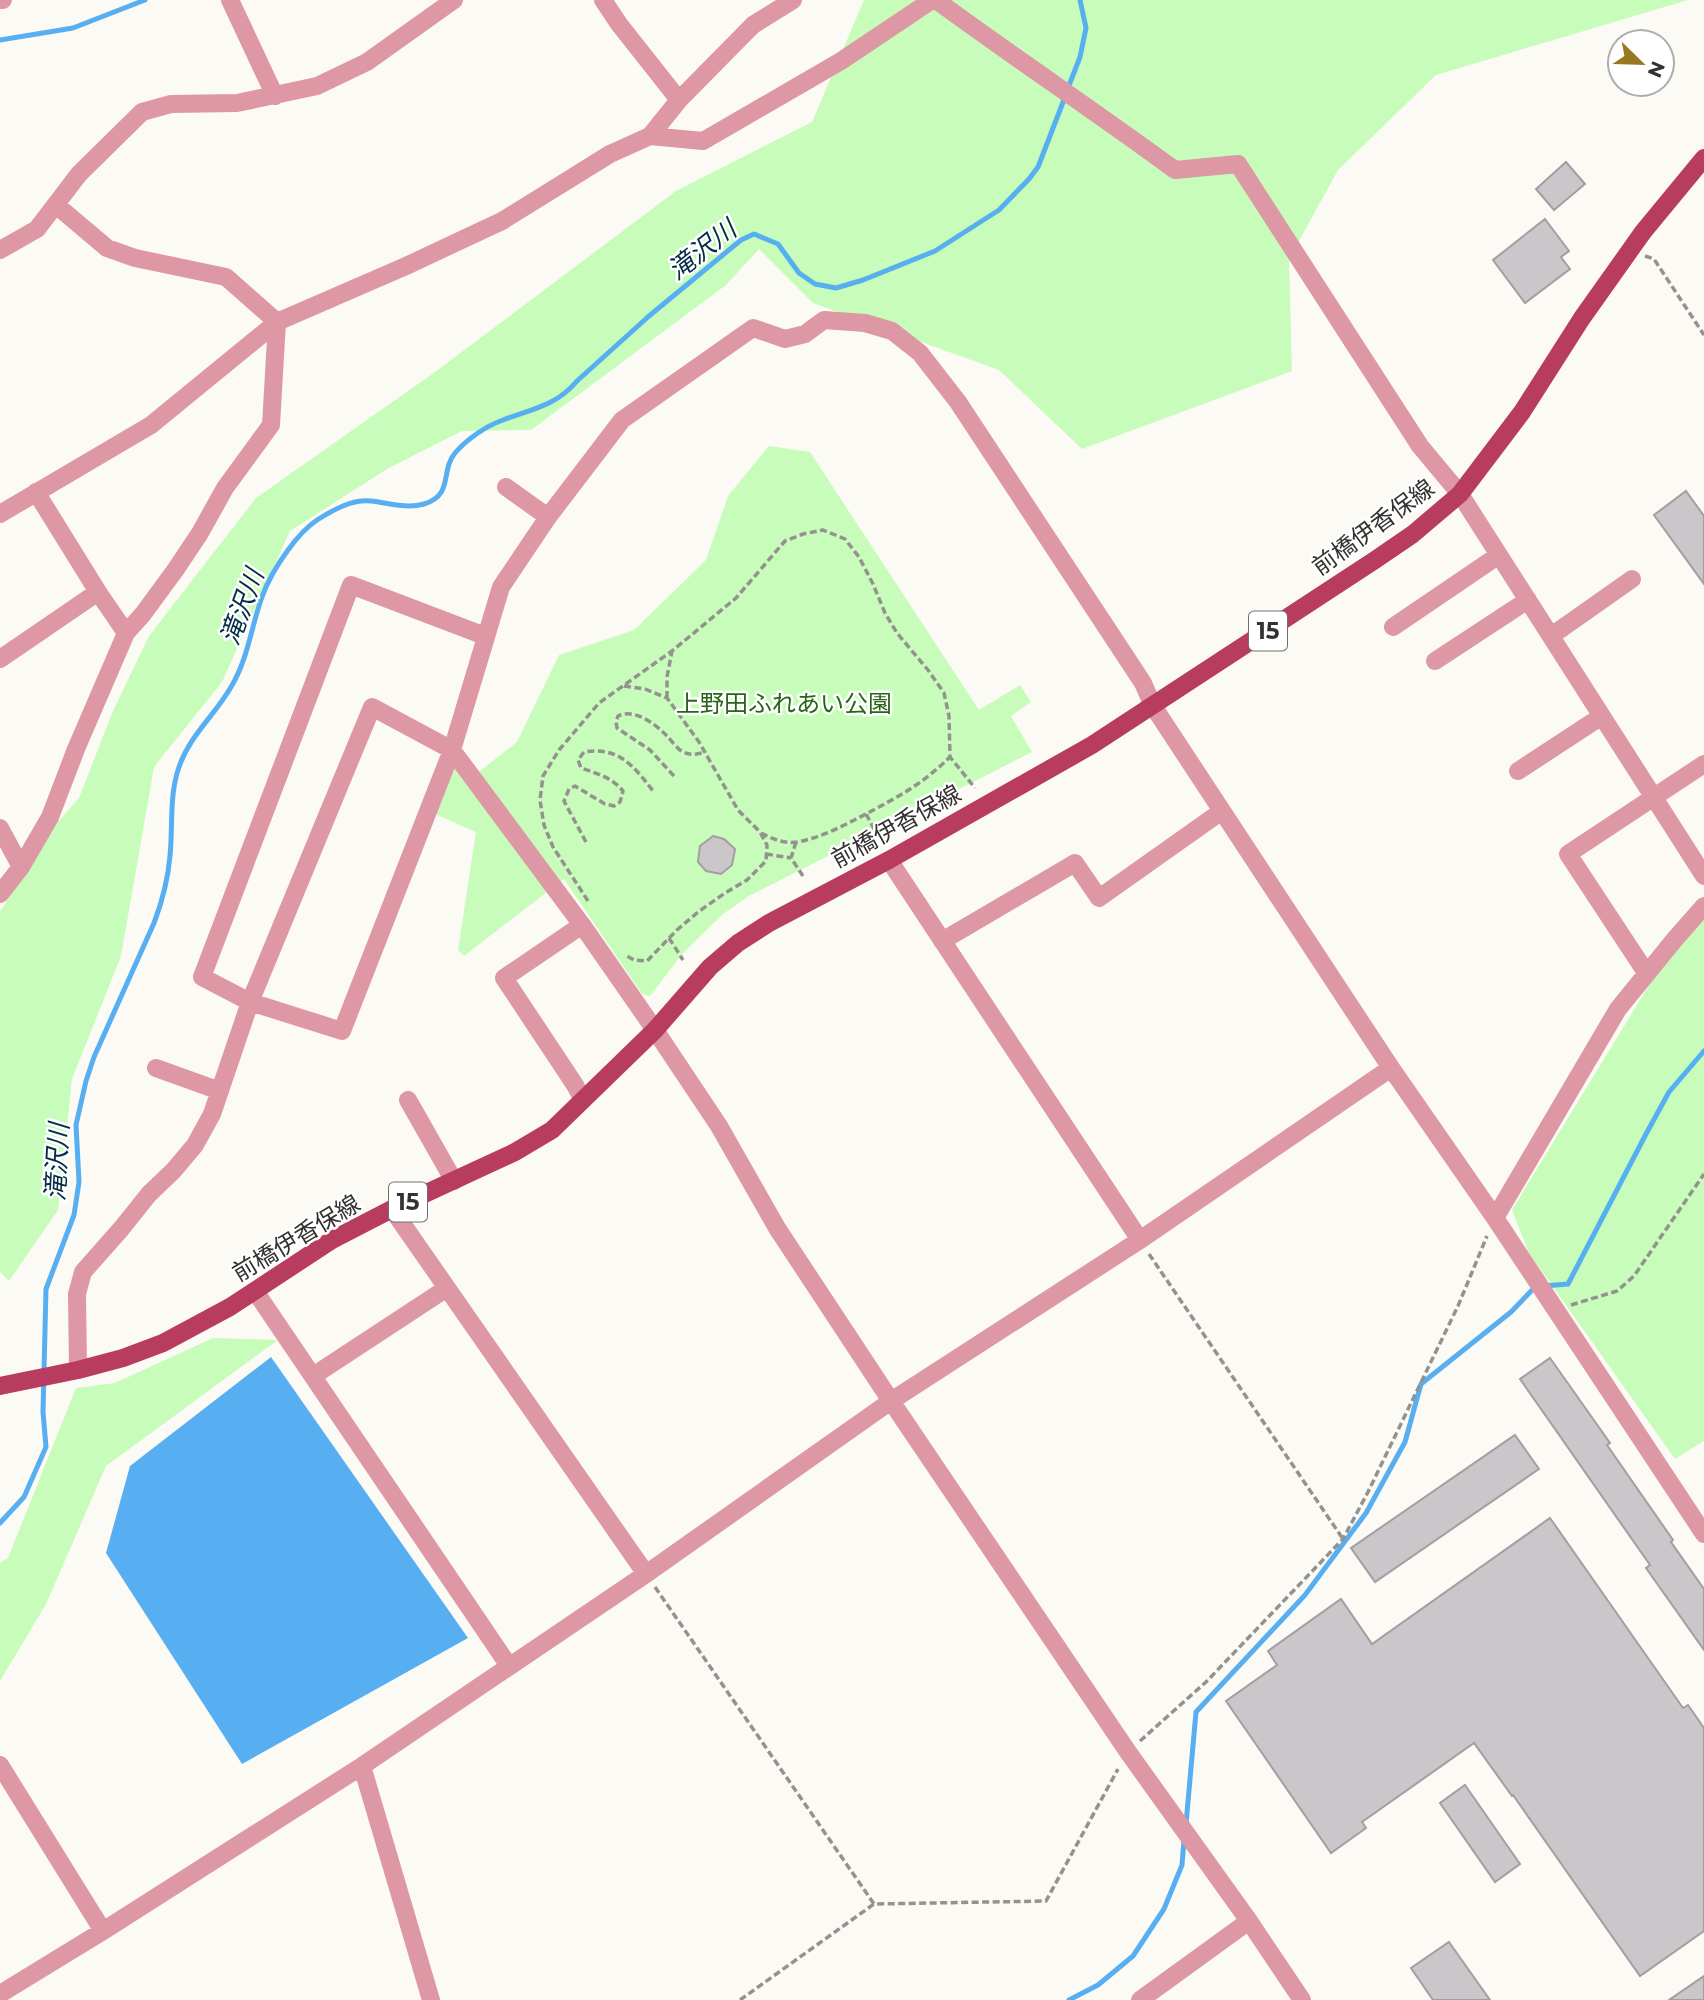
<svg xmlns="http://www.w3.org/2000/svg" width="1704" height="2000" font-family="Montserrat,'Noto Sans JP',sans-serif">
<style>
.green{fill:#c7fcba}
.water{fill:#57aff2}
.lines{fill:none;stroke-linecap:round;stroke-linejoin:round}
.stream{stroke:#57aff2;stroke-width:5}
.building{fill:#cac6c9;stroke:#a29ea1;stroke-width:2}
.path{stroke:#94928f;stroke-width:3.5;stroke-dasharray:7 3.5;stroke-linecap:butt}
.minor{stroke:#dd97a5;stroke-width:18}
.major{stroke:#b73c60;stroke-width:18}
.labels{text-anchor:middle;dominant-baseline:central;stroke-width:5;stroke-linejoin:round;paint-order:stroke}
.shield{fill:#fff;stroke:#70706e;stroke-width:2}
.shield-label{font-size:23px;font-weight:bold;fill:#333230}
.street-label{font-size:24px;fill:#333230;stroke:#fff}
.park-label{font-size:24px;fill:#286516;stroke:#fff}
.water-label{font-size:26px;font-style:italic;fill:#052c46;stroke:#fff}
</style>
<rect width="100%" height="100%" fill="#fcfaf5"/>
<!-- green -->
<path class="green" d="M 864,0 L 1688,0 L 1436,75 L 1338,170 L 1289,259 L 1292,371 L 1082,449 L 999,370 L 813,303 L 759,249 L 726,285 L 531,430 L 462,431 L 387,469 L 290,531 L 222,682 L 154,767 L 121,956 L 72,1079 L 58,1210 L 9,1281 L 0,1272 L 0,912 L 48,833 L 79,798 L 113,711 L 149,636 L 256,498 L 435,372 L 676,191 L 812,122 Z
M 769,446 L 810,452 L 979,710 L 1020,685 L 1031,702 L 1011,716 L 1032,752 L 749,896 L 723,914 L 683,953 L 650,996 L 642,994 L 564,879 L 464,956 L 458,950 L 476,832 L 435,814 L 454,765 L 471,781 L 480,771 L 517,742 L 559,655 L 634,630 L 706,560 L 728,496 Z
M 1704,917 L 1704,1441 L 1675,1459 L 1529,1253 L 1512,1210 L 1657,972 Z
M 213,1338 L 278,1340 L 106,1466 L 46,1604 L 0,1681 L 0,1563 L 8,1558 L 76,1388 L 115,1383 Z"/>
<!-- water -->
<path class="water" d="M 271,1357 L 468,1638 L 242,1764 L 106,1553 L 130,1466 Z"/>
<g class="lines">
<!-- stream -->
<path class="stream" d="M 0,40 L 73,28 L 145,0
M 1068,88 L 1080,57 L 1086,28 L 1080,0
M 1544,1286 L 1568,1284 L 1646,1134 L 1669,1092 L 1704,1051
M 0,1523 L 24,1497 L 46,1447 L 43,1412 L 46,1289 L 74,1215 L 79,1182 L 76,1125 L 86,1081 L 94,1057 L 154,923 C 162,902 168,879 170,856 C 173,827 169,795 179,767 C 190,735 215,715 231,687 C 248,659 251,627 262,597 C 268,580 277,565 288,550 C 296,539 305,528 317,520 C 333,510 352,499 371,501 C 389,503 406,509 424,504 C 454,495 440,471 455,453 C 467,439 486,426 503,420 C 532,409 556,406 577,381 L 649,316 L 741,240 L 754,234 L 778,244 L 799,273 L 815,284 L 836,288 L 863,280 L 935,251 L 999,210 L 1029,179 L 1038,167 L 1065,97
M 1186,1824 L 1196,1712 L 1305,1595 L 1366,1513 L 1405,1442 L 1421,1384 L 1511,1312 L 1535,1287
M 1069,2000 L 1098,1985 L 1133,1956 L 1164,1909 L 1182,1865 L 1184,1840"/>
</g>
<!-- building -->
<path class="building" d="M 1566,162 L 1585,184 L 1554,210 L 1536,189 Z
M 1545,219 L 1569,251 L 1561,257 L 1570,269 L 1525,303 L 1493,260 Z
M 1686,491 L 1704,516 L 1704,584 L 1654,515 Z
M 713,836 L 724,839 L 735,849 L 732,865 L 721,874 L 706,871 L 698,862 L 700,846 Z
M 1550,1358 L 1610,1443 L 1607,1445 L 1673,1540 L 1671,1542 L 1704,1589 L 1704,1650 L 1646,1568 L 1650,1565 L 1520,1379 Z
M 1515,1435 L 1539,1469 L 1375,1582 L 1351,1548 Z
M 1550,1518 L 1683,1708 L 1688,1705 L 1704,1728 L 1704,1931 L 1640,1976 L 1513,1795 L 1512,1796 L 1474,1743 L 1362,1822 L 1366,1828 L 1331,1853 L 1226,1701 L 1277,1665 L 1268,1651 L 1341,1599 L 1372,1644 Z
M 1465,1785 L 1520,1864 L 1495,1882 L 1440,1803 Z
M 1449,1942 L 1490,2000 L 1433,2000 L 1411,1968 Z
M 1704,1976 L 1704,2000 L 1669,2000 Z"/>
<g class="lines">
<!-- path -->
<path class="path" d="M 1645,256 L 1654,259 L 1704,335
M 624,686 L 645,689 L 667,698 L 699,742 L 738,810 L 760,832 L 767,845 L 766,861 L 747,880 L 725,893 L 698,912 L 677,930 L 647,961 L 634,960 L 627,956
M 667,698 L 667,677 L 672,651
M 674,776 L 650,750 L 617,728 L 616,722 L 618,716 C 635,708 655,724 667,736 C 672,741 677,749 683,752 C 691,756 698,754 705,752
M 866,814 L 878,836
M 761,833 C 773,839 784,844 797,842 C 820,838 843,826 864,815 C 898,797 921,785 950,757
M 586,842 L 564,801 L 569,789 L 575,786 L 605,804 L 614,806 L 620,802 L 623,791 C 611,777 598,774 581,768 L 578,760 L 584,752 C 618,746 634,766 653,791
M 796,842 L 791,858 L 803,876
M 766,854 L 791,858
M 588,901 L 553,847 L 544,825 L 540,800 L 543,776 L 559,750 L 599,703 L 672,651 L 736,598 L 785,541 L 803,534 L 823,530 L 845,539 L 859,557 L 873,584 L 885,613 L 897,633 L 928,670 L 944,693 L 949,716 L 950,757 L 975,788
M 669,938 L 683,960
M 1149,1254 L 1343,1539
M 1571,1305 L 1617,1291 L 1634,1276 L 1704,1174
M 655,1587 L 874,1904
M 1140,1741 L 1206,1682 L 1343,1539 L 1368,1492 L 1458,1306 L 1487,1236
M 740,2000 L 874,1904 L 1046,1901 L 1118,1769"/>
<!-- minor -->
<path class="minor" d="M 0,0 L 3,0
M 230,0 L 275,96
M 603,0 L 619,24 L 679,100
M 936,0 C 1015,58 1096,112 1175,170 L 1238,164 L 1420,446 L 1460,494 L 1474,516 L 1704,876
M 650,136 L 703,141 L 841,61 L 932,0
M 56,205 L 107,248 L 135,258 L 226,277 L 277,322
M 0,250 L 37,229 L 79,174 L 142,112 L 171,104 L 237,103 L 317,86 L 367,62 L 454,0
M 506,487 L 548,517
M 36,492 L 98,592 L 126,633
M 0,514 L 151,425 L 277,322 L 406,266 L 502,221 L 610,154 L 650,136 L 679,100 L 753,25 L 793,0
M 1393,627 L 1499,555
M 485,636 L 351,585 L 202,977 L 250,1002 L 342,1031 L 452,750 L 501,587 L 548,517 L 622,420 L 753,328 L 785,339 L 805,334 L 824,320 L 865,323 L 892,331 L 920,353 L 958,402 L 1143,683 L 1153,706 L 1391,1068 L 1495,1218 L 1704,1534
M 1551,636 L 1632,579
M 0,659 L 98,592
M 1435,661 L 1528,600
M 1518,771 L 1602,716
M 0,828 L 21,867
M 889,860 L 1140,1240
M 0,894 L 21,867 L 50,817 L 76,749 L 126,633 L 143,614 L 176,569 L 200,533 L 225,488 L 271,425 L 277,322
M 582,925 L 504,978 L 575,1085 L 583,1100
M 942,941 L 1075,863 L 1099,898 L 1222,811
M 1647,974 L 1568,854 L 1704,764
M 156,1068 L 220,1091
M 408,1100 L 454,1181
M 392,1209 L 646,1574
M 1495,1218 L 1618,1009 L 1675,939 L 1704,906
M 255,1291 L 509,1666
M 78,1370 L 77,1294 L 83,1272 L 121,1229 L 149,1194 L 174,1170 L 195,1145 L 212,1114 L 250,1002 L 372,707 L 452,750 L 582,925 L 655,1030 L 719,1126 L 777,1228 L 891,1401 L 1128,1752 L 1249,1921 L 1302,2000
M 313,1376 L 447,1288
M 0,1765 L 103,1931
M 362,1766 L 431,2000
M 0,1994 L 103,1931 L 362,1766 L 646,1574 L 891,1401 L 1140,1240 L 1391,1068
M 1140,2000 L 1249,1921"/>
<!-- major -->
<path class="major" d="M 0,1386 L 78,1370 L 123,1358 L 163,1343 L 230,1307 L 332,1240 L 392,1209 L 515,1152 L 552,1130 L 655,1030 L 710,967 L 738,943 L 769,923 L 889,860 L 1092,745 L 1375,560 L 1413,534 L 1460,494 L 1522,412 L 1582,318 L 1643,232 L 1704,158"/>
</g>
<g class="labels">
<!-- shield labels -->
<g class="shield">
<rect x="1249" y="611.5" width="38" height="39" rx="5"/>
<rect x="389" y="1182.5" width="38" height="39" rx="5"/>
</g>
<g class="shield-label">
<text x="1268" y="631">15</text>
<text x="408" y="1202">15</text>
</g>
<!-- street labels -->
<g class="street-label">
<text transform="translate(1373 527) rotate(-36)">前橋伊香保線</text>
<text transform="translate(896 826) rotate(-29)">前橋伊香保線</text>
<text transform="translate(296 1238) rotate(-31)">前橋伊香保線</text>
</g>
<!-- park labels -->
<g class="park-label">
<text x="784" y="703">上野田ふれあい公園</text>
</g>
<!-- water labels -->
<g class="water-label">
<text transform="translate(702 250) rotate(-38)">滝沢川</text>
<text transform="translate(242 607) rotate(-70)">滝沢川</text>
<text transform="translate(57 1162) rotate(-87)">滝沢川</text>
</g>
</g>
<!-- north arrow -->
<g transform="translate(1641 63) rotate(113)"><circle r="33" fill="#ffffff" stroke="#adadac" stroke-width="2"/>
<path d="M0-5L12 26L0 18L-12 26Z" fill="#987821"/>
<text y="-10" font-size="19" font-weight="bold" text-anchor="middle" fill="#333230">N</text>
</g>
</svg>
